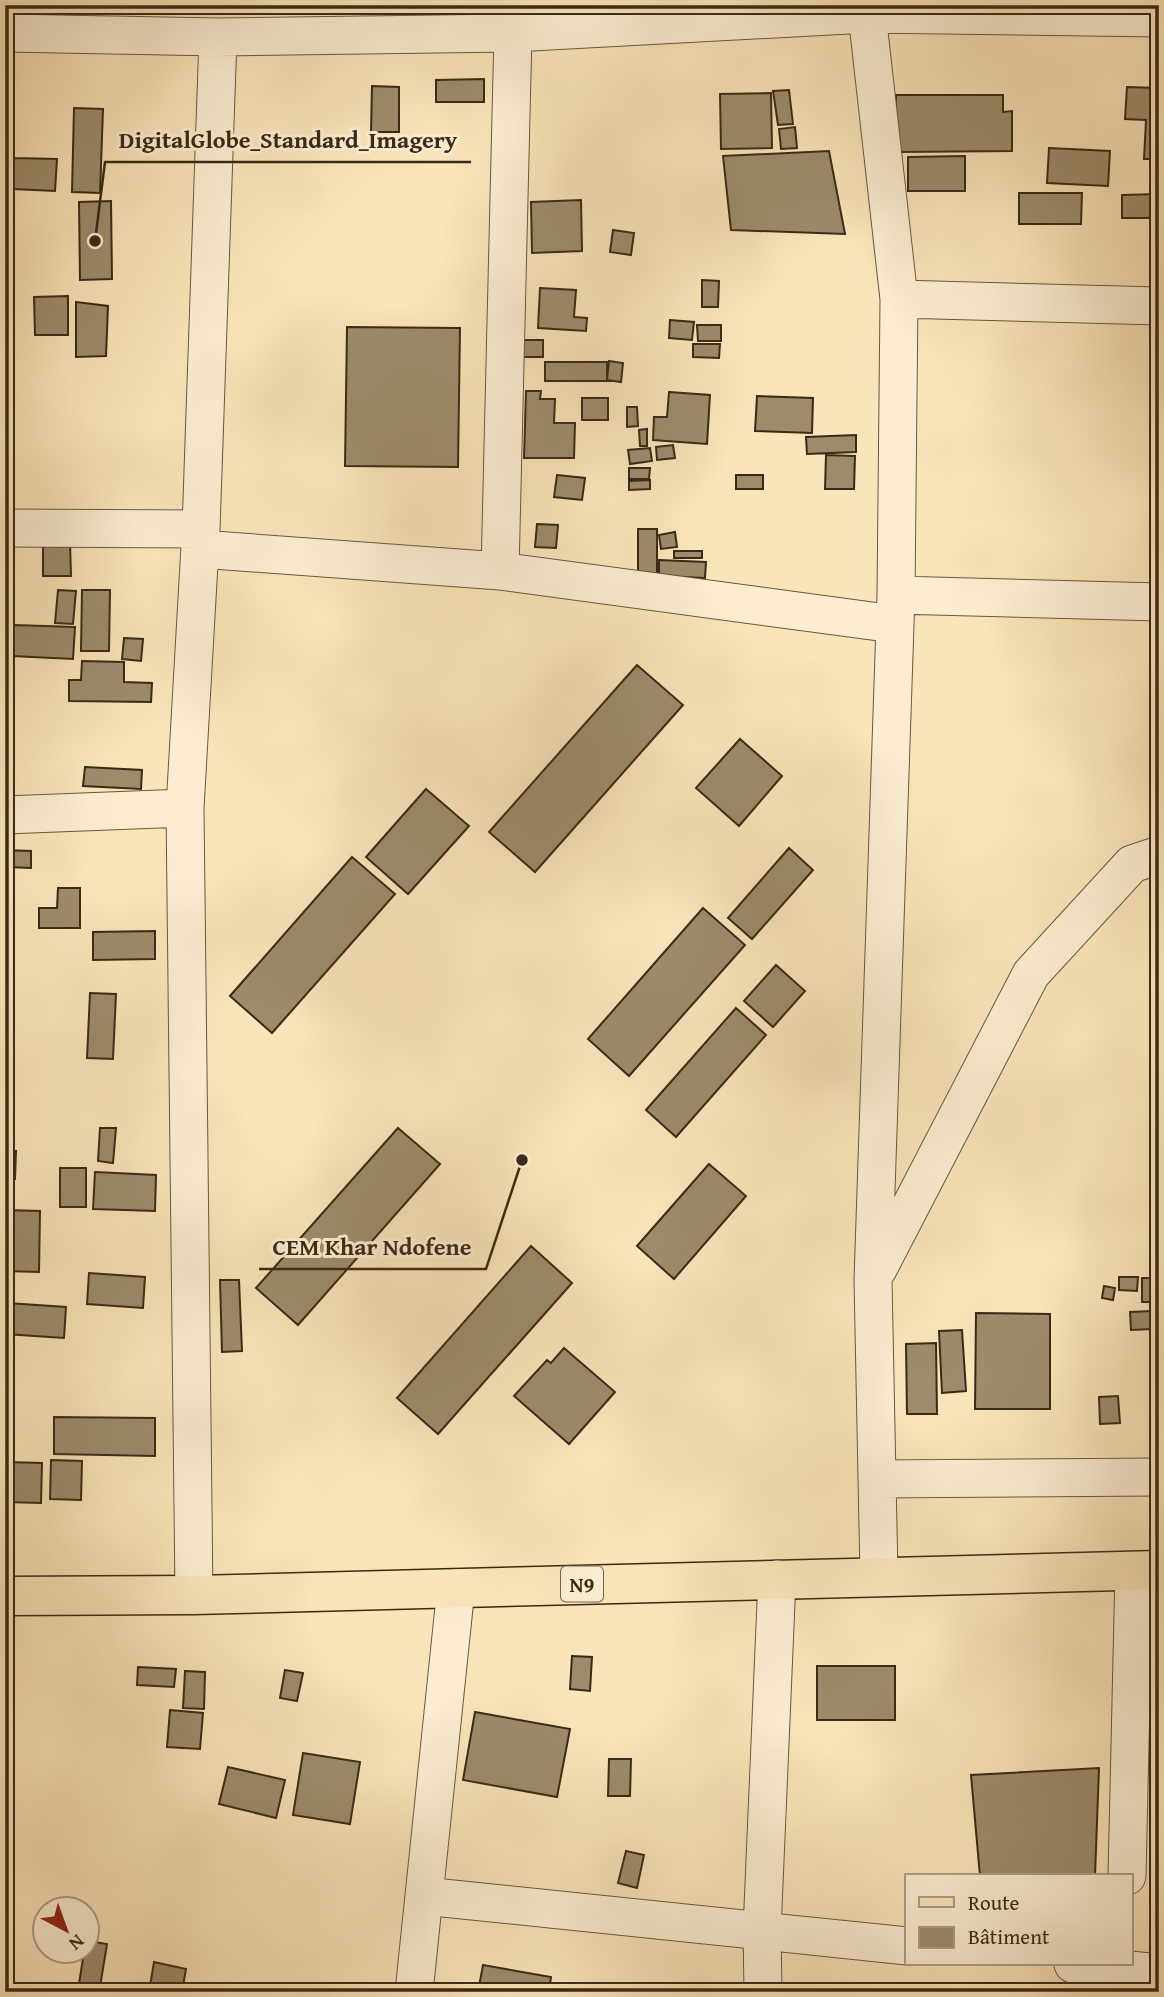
<svg xmlns="http://www.w3.org/2000/svg" width="1164" height="1997" font-family="'Gentium Book Plus',serif">
<style>
.building{fill:#9d8b6b;stroke:#392a16;stroke-width:2}
.lines{fill:none;stroke-linecap:round;stroke-linejoin:round}
.minor-casing{stroke:#69583f;stroke-width:39}
.primary-casing{stroke:#392a16;stroke-width:41}
.minor{stroke:#fcedd2;stroke-width:37}
.primary{stroke:#fae4b9;stroke-width:38}
.labels{text-anchor:middle;dominant-baseline:central;stroke-width:6;stroke-linejoin:round;paint-order:stroke}
.shield{fill:#fcedd2;stroke:#74644e;stroke-width:2}
.shield-label{font-size:21px;font-weight:bold;fill:#392a16}
.leader{fill:none;stroke:#392a16;stroke-width:2.5}
.callout-dot{fill:#392a16;stroke:#fcedd2;stroke-width:2.5}
.callout-label{font-size:24px;text-anchor:middle;font-weight:bold;fill:#392a16;stroke:#fcedd2;stroke-width:6;stroke-linejoin:round;paint-order:stroke}
</style>
<rect width="100%" height="100%" fill="#fae4b9"/>
<filter id="stains"><feTurbulence type="fractalNoise" baseFrequency=".00286" numOctaves="4"/><feColorMatrix values="0 0 0 0 .2 0 0 0 0 .09 0 0 0 0 .02 0 0 0 .5 -.17"/></filter>
<radialGradient id="worn" r=".72"><stop offset=".6" stop-color="#630" stop-opacity="0"/><stop offset="1" stop-color="#630" stop-opacity=".3"/></radialGradient>
<!-- building -->
<path class="building" d="M 484,79 L 484,102 L 436,102 L 436,80 Z
M 372,86 L 399,87 L 399,132 L 371,132 Z
M 1127,87 L 1159,88 L 1159,177 L 1156,176 L 1157,159 L 1144,159 L 1146,120 L 1125,119 Z
M 789,90 L 793,124 L 778,125 L 773,91 Z
M 771,93 L 772,148 L 721,149 L 720,94 Z
M 896,95 L 1003,95 L 1003,112 L 1012,111 L 1012,151 L 896,152 Z
M 74,108 L 103,109 L 100,193 L 72,192 Z
M 795,127 L 797,148 L 781,149 L 779,129 Z
M 1049,148 L 1110,151 L 1108,186 L 1047,183 Z
M 829,151 L 845,234 L 731,230 L 723,156 Z
M 965,156 L 965,191 L 908,191 L 908,157 Z
M 5,158 L 13,158 L 13,189 L 5,189 Z
M 13,158 L 57,159 L 55,191 L 13,189 Z
M 1019,193 L 1082,193 L 1081,224 L 1019,224 Z
M 1159,194 L 1159,218 L 1122,218 L 1122,195 Z
M 581,200 L 582,251 L 532,253 L 531,202 Z
M 111,201 L 112,279 L 80,280 L 79,202 Z
M 613,230 L 634,233 L 631,255 L 610,252 Z
M 702,280 L 719,281 L 718,307 L 702,307 Z
M 540,288 L 576,290 L 574,317 L 587,318 L 586,331 L 538,328 Z
M 68,296 L 68,335 L 35,335 L 34,297 Z
M 76,302 L 108,306 L 106,356 L 76,357 Z
M 670,320 L 694,322 L 692,340 L 669,338 Z
M 697,325 L 721,325 L 721,341 L 698,341 Z
M 347,327 L 460,328 L 458,467 L 345,466 Z
M 520,340 L 543,340 L 543,357 L 520,357 Z
M 693,344 L 720,344 L 719,358 L 693,357 Z
M 609,361 L 623,363 L 621,382 L 607,380 Z
M 545,362 L 607,362 L 607,381 L 545,381 Z
M 526,391 L 541,391 L 540,399 L 555,399 L 554,423 L 575,423 L 574,458 L 524,458 Z
M 669,392 L 710,395 L 707,444 L 653,440 L 654,417 L 667,417 Z
M 757,396 L 813,398 L 812,433 L 755,431 Z
M 582,398 L 608,398 L 608,420 L 582,420 Z
M 627,407 L 637,407 L 638,426 L 627,427 Z
M 647,429 L 647,446 L 640,446 L 639,430 Z
M 856,435 L 856,452 L 807,454 L 806,437 Z
M 673,445 L 675,458 L 657,460 L 656,447 Z
M 650,448 L 652,461 L 630,464 L 628,450 Z
M 826,455 L 855,456 L 854,489 L 825,489 Z
M 629,468 L 650,468 L 649,479 L 629,479 Z
M 557,475 L 585,478 L 582,500 L 554,497 Z
M 736,475 L 763,475 L 763,489 L 736,489 Z
M 650,480 L 650,489 L 629,490 L 629,481 Z
M 537,524 L 558,525 L 556,548 L 535,547 Z
M 638,529 L 657,529 L 657,577 L 638,577 Z
M 675,532 L 677,547 L 661,549 L 659,535 Z
M 70,542 L 71,576 L 43,576 L 43,543 Z
M 674,551 L 702,551 L 702,558 L 674,558 Z
M 5,558 L 10,558 L 12,658 L 5,658 Z
M 659,560 L 706,562 L 705,578 L 659,576 Z
M 58,590 L 76,591 L 73,624 L 55,623 Z
M 82,590 L 110,590 L 109,651 L 81,651 Z
M 14,625 L 75,627 L 73,659 L 12,656 Z
M 124,638 L 143,639 L 141,661 L 122,659 Z
M 82,661 L 124,662 L 124,682 L 152,683 L 151,702 L 69,701 L 69,680 L 81,680 Z
M 637,665 L 683,705 L 535,872 L 489,832 Z
M 740,739 L 782,776 L 739,826 L 696,788 Z
M 85,767 L 142,770 L 141,789 L 83,786 Z
M 426,789 L 469,826 L 408,894 L 366,857 Z
M 789,848 L 813,870 L 752,939 L 728,918 Z
M 5,850 L 31,851 L 31,868 L 5,867 Z
M 352,857 L 395,894 L 272,1033 L 230,996 Z
M 58,888 L 80,888 L 80,928 L 39,928 L 39,908 L 57,908 Z
M 703,908 L 745,945 L 629,1076 L 588,1039 Z
M 155,931 L 155,959 L 93,960 L 93,932 Z
M 776,965 L 805,991 L 773,1027 L 744,1001 Z
M 90,993 L 116,994 L 113,1059 L 87,1058 Z
M 736,1008 L 766,1035 L 676,1137 L 646,1110 Z
M 100,1128 L 116,1128 L 113,1163 L 98,1161 Z
M 398,1128 L 440,1164 L 298,1325 L 256,1288 Z
M 5,1151 L 16,1151 L 15,1179 L 5,1178 Z
M 709,1164 L 746,1196 L 674,1279 L 637,1246 Z
M 60,1168 L 86,1168 L 86,1207 L 60,1207 Z
M 95,1172 L 156,1175 L 155,1211 L 93,1209 Z
M 5,1210 L 40,1211 L 39,1272 L 5,1271 Z
M 531,1246 L 572,1283 L 438,1434 L 397,1398 Z
M 89,1273 L 145,1277 L 143,1308 L 87,1304 Z
M 1119,1277 L 1138,1277 L 1137,1291 L 1119,1290 Z
M 1142,1278 L 1159,1278 L 1159,1302 L 1142,1302 Z
M 220,1280 L 239,1280 L 242,1351 L 222,1352 Z
M 1104,1286 L 1115,1288 L 1113,1300 L 1102,1298 Z
M 7,1303 L 66,1307 L 64,1338 L 5,1334 Z
M 1152,1311 L 1153,1329 L 1131,1330 L 1130,1312 Z
M 976,1313 L 1050,1314 L 1050,1409 L 975,1409 Z
M 962,1330 L 966,1391 L 942,1393 L 939,1331 Z
M 936,1343 L 937,1414 L 907,1414 L 906,1344 Z
M 564,1348 L 615,1392 L 569,1444 L 514,1396 L 547,1360 L 551,1363 Z
M 1118,1396 L 1120,1423 L 1100,1424 L 1099,1397 Z
M 54,1417 L 155,1418 L 155,1456 L 54,1454 Z
M 51,1460 L 82,1461 L 81,1500 L 50,1499 Z
M 5,1462 L 42,1463 L 41,1503 L 5,1502 Z
M 572,1656 L 592,1657 L 590,1691 L 570,1689 Z
M 817,1666 L 895,1666 L 895,1720 L 817,1720 Z
M 138,1667 L 176,1669 L 174,1687 L 137,1685 Z
M 285,1670 L 303,1673 L 297,1701 L 280,1698 Z
M 185,1671 L 205,1672 L 204,1709 L 183,1708 Z
M 170,1710 L 203,1713 L 200,1749 L 167,1747 Z
M 475,1712 L 570,1729 L 557,1797 L 463,1780 Z
M 303,1753 L 360,1762 L 350,1824 L 293,1815 Z
M 609,1759 L 631,1759 L 630,1796 L 608,1796 Z
M 228,1767 L 285,1780 L 276,1818 L 219,1804 Z
M 1099,1768 L 1095,1876 L 980,1876 L 971,1775 Z
M 626,1851 L 644,1855 L 637,1888 L 618,1883 Z
M 88,1941 L 107,1944 L 100,1987 L 79,1984 L 84,1952 L 88,1952 Z
M 154,1962 L 186,1969 L 182,1992 L 149,1992 Z
M 483,1965 L 551,1977 L 549,1992 L 478,1992 Z"/>
<g class="lines">
<defs>
<path id="minor" d="M 866,5 L 899,299 L 896,595 L 873,1280 L 879,1576
M 5,33 L 218,37 L 513,33 L 867,14 L 1159,18
M 899,299 L 1159,306
M 5,528 L 201,529
M 200,549 L 500,571 L 513,33
M 500,571 L 894,624
M 896,595 L 1159,602
M 5,815 L 185,808
M 878,1269 L 1031,974 L 1132,864 L 1159,855
M 877,1479 L 1159,1477
M 194,1595 L 185,808 L 201,529 L 218,37
M 1127,1876 L 1134,1571
M 424,1896 L 907,1946
M 1073,1964 L 1159,1973
M 414,1992 L 456,1588
M 763,1992 L 762,1931 L 777,1579"/>
<path id="primary" d="M 5,1596 L 194,1595 L 1159,1570"/>
</defs>
<!-- minor casing -->
<use href="#minor" class="minor-casing"/>
<!-- primary casing -->
<use href="#primary" class="primary-casing"/>
<!-- minor -->
<use href="#minor" class="minor"/>
<!-- primary -->
<use href="#primary" class="primary"/>
</g>
<g class="labels">
<!-- shield labels -->
<rect class="shield" x="561" y="1566.5" width="42" height="35" rx="5"/>
<g class="shield-label">
<text x="582" y="1584">N9</text>
</g>
</g>
<!-- callouts -->
<path class="leader" d="M95 241L105 162H471M522 1160L486 1269H259"/>
<g class="callout-dot">
<circle cx="95" cy="241" r="7"/>
<circle cx="522" cy="1160" r="7"/>
</g>
<g class="callout-label">
<text x="288" y="148">DigitalGlobe_Standard_Imagery</text>
<text x="372" y="1255">CEM Khar Ndofene</text>
</g>
<!-- margin -->
<rect width="1164" height="1997" fill="none" stroke="#fae4b9" stroke-width="28"/>
<rect x="7" y="7" width="1150" height="1983" fill="none" stroke="#392a16" stroke-width="3.5"/>
<rect x="14" y="14" width="1136" height="1969" fill="none" stroke="#392a16" stroke-width="2"/>
<!-- legend -->
<rect x="905" y="1874" width="228" height="91" fill="#fcedd2" stroke="#ae9f87" stroke-width="2"/>
<rect x="919" y="1897" width="35" height="10" fill="#fae4b9" stroke="#ae9f87" stroke-width="2"/>
<text x="968" y="1910" font-size="21" fill="#392a16">Route</text>
<rect x="919" y="1927" width="35" height="21" fill="#9d8b6b" stroke="#ae9f87" stroke-width="2"/>
<text x="968" y="1944" font-size="21" fill="#392a16">Bâtiment</text>
<!-- north arrow -->
<g transform="translate(66 1930) rotate(139)"><circle r="33" fill="#fcedd2" stroke="#ae9f87" stroke-width="2"/>
<path d="M0-5L12 26L0 18L-12 26Z" fill="#8f2418"/>
<text y="-10" font-size="19" font-weight="bold" text-anchor="middle" fill="#392a16">N</text>
</g>
<rect width="100%" height="100%" filter="url(#stains)"/>
<rect width="100%" height="100%" fill="url(#worn)"/>
</svg>
